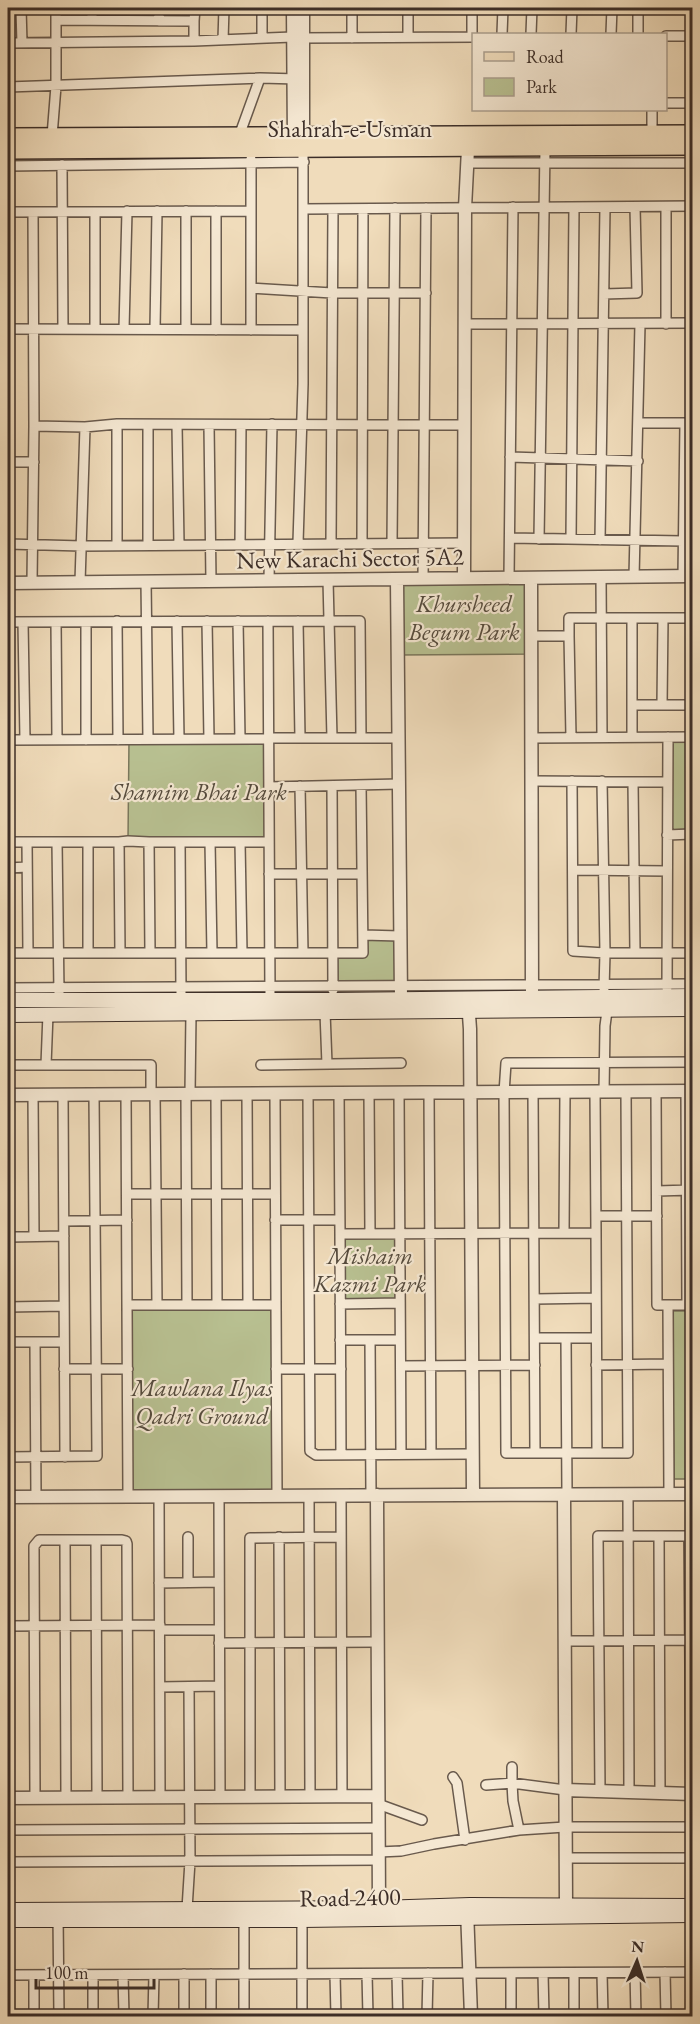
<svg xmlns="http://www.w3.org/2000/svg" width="700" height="2024" font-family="'EB Garamond',serif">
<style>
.green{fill:#b8c091;stroke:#7a775c;stroke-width:1.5}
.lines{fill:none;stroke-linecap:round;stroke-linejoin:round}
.minor-casing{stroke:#695a4d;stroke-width:12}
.tertiary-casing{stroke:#695a4d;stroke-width:15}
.secondary-casing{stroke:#3c2e28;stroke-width:16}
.primary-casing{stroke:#3c2e28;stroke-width:18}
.minor{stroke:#f5e8d3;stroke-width:9}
.tertiary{stroke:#f5e8d3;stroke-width:12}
.secondary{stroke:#f5e8d3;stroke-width:14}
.primary{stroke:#f0dcbb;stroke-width:15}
.labels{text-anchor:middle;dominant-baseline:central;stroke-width:4.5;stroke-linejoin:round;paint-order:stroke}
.street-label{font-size:24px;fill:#3c2e28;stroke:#f5e8d3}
.park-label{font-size:24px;font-style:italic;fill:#554b3d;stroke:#f5e8d3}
</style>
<rect width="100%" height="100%" fill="#f0dcbb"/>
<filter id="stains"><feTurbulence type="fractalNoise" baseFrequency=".00333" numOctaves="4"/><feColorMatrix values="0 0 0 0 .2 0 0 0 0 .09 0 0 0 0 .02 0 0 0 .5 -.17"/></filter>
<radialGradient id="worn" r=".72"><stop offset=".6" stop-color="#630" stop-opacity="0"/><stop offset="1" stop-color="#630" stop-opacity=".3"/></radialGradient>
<!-- green -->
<path class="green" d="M 531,579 L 532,654 L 398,655 L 397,580 Z
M 129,740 L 270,741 L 269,842 L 128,841 Z
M 670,740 L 692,740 L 692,829 L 670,830 Z
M 366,937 L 398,937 L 398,986 L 335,986 L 334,955 L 365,954 Z
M 340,1234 L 400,1234 L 400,1303 L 340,1304 Z
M 130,1306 L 274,1306 L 275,1496 L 130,1497 Z
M 672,1311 L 692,1311 L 692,1479 L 674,1479 Z"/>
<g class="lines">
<defs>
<path id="minor" d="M 21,8 L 22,43
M 92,8 L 92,20
M 262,8 L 262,38
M 56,20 L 194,21 L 194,41 L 293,37
M 159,21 L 159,8
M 194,21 L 195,8
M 502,34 L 503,8
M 531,34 L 532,8
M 571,34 L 572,8
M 611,34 L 612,8
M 638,34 L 638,8
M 666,36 L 692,36
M 408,37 L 408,8
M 472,37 L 472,8
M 303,38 L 474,37
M 352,38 L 352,8
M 223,40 L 224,8
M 8,43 L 194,41
M 8,87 L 260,78
M 666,103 L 692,103
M 652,110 L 652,133
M 52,136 L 56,86 L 56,8
M 239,136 L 260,78 L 298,79
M 251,159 L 251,330
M 468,163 L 692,163
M 62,165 L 63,329
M 8,166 L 304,162
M 304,209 L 692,206
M 216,211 L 216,330
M 8,212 L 250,211
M 251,288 L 332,293 L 426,293
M 604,294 L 637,293 L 635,207
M 465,324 L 692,323
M 666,324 L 666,207
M 8,329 L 303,330
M 95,329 L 95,212
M 124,329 L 127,211
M 155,329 L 157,211
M 186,329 L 186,211
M 639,423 L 692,423
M 177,425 L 179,544
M 209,425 L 211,581
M 34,426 L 85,427 L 117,424 L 465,425
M 510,457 L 638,461
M 8,462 L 34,462
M 510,538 L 683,541 L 692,538
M 539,539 L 545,149
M 571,539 L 574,207
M 600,540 L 605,207
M 298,543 L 303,384 L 303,151
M 331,543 L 333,209
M 362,543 L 363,209
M 392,543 L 395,208
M 8,544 L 82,546 L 464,543
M 240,544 L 241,425
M 117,545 L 117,424
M 148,545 L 148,425
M 683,576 L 685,423
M 601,577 L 602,737
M 634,577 L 640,324
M 509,578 L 513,207
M 423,579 L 426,208
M 269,580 L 272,424
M 328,580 L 332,738
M 146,581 L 148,739
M 32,582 L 34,426 L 33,212
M 80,582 L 85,427
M 117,621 L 118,740
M 177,621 L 179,739
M 207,621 L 209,739
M 238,621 L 240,739
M 268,621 L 270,994
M 298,621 L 300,738
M 8,622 L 360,621 L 361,738 L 398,738
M 23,622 L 25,740
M 56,622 L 57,740
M 533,636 L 569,636 L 569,618 L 692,618
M 569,636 L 571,737
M 632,705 L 692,705
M 662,705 L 663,618
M 632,737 L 632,618
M 267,738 L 361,738
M 533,738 L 692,737
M 8,740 L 268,739
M 86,740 L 86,622
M 533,781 L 667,782
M 572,781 L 573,951 L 605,953 L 604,989
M 602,781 L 605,953 L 692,953
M 633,782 L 635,953
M 300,786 L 303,953
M 332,786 L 333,990
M 269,787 L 399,784
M 667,835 L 692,834
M 8,842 L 119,842 L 128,841 L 149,842 L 269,842
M 27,842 L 28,953
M 57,842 L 59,993
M 88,842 L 88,953
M 119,842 L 120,953
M 149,842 L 150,953
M 180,842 L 181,993
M 210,842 L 212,953
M 240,842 L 242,953
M 8,868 L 27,867
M 573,870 L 667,871
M 269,874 L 362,874
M 363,935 L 400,936
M 8,953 L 363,953 L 361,785
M 8,988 L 692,984
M 667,988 L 668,737
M 325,1012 L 327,1064
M 8,1065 L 151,1065 L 151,1094
M 46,1065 L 48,1014
M 261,1065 L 401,1063
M 686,1091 L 687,1305
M 533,1092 L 535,1453
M 595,1092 L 596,1233
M 604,1092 L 605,1026 L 607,1011
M 626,1092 L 628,1453 L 506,1453 L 504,1093 L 506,1063 L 692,1062
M 656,1092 L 657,1305 L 692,1305
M 339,1093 L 340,1234
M 369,1093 L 370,1234
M 399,1093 L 401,1454
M 429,1093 L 431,1454
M 126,1094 L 127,1305
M 155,1094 L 157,1305
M 186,1094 L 187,1305
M 190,1094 L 191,1013
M 216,1094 L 217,1305
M 247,1094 L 248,1305
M 275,1094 L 276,1305
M 308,1094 L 310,1451 L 316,1455 L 472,1454
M 33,1095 L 34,1236
M 63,1095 L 65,1457
M 657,1191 L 690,1190
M 127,1194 L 275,1194
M 596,1216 L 657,1216
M 275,1220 L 340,1220
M 64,1221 L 127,1220
M 564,1232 L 565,1092
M 8,1237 L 64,1236
M 535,1299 L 596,1298
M 340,1304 L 400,1303
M 668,1305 L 669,1494
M 8,1307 L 64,1306
M 535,1338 L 596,1338
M 566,1338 L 567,1495
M 340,1340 L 400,1340
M 370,1340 L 371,1495
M 8,1342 L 64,1342
M 35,1342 L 36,1497
M 596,1365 L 668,1364
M 401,1366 L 535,1365
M 64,1369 L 128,1369
M 276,1369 L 341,1369
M 341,1455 L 340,1234 L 596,1233 L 597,1453
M 8,1457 L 97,1456 L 94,1095
M 628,1494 L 629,1792
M 128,1496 L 127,1305 L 276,1305 L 277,1496
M 159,1496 L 160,1797
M 219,1496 L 220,1797
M 309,1496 L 310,1796
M 341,1496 L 342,1796
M 659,1536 L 660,1794
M 279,1537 L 280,1797
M 65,1541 L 66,1798
M 96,1541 L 97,1797
M 188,1582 L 188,1537
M 159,1583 L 219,1582
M 8,1626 L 160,1625
M 160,1630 L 219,1630
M 564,1641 L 692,1640
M 219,1643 L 378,1642
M 160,1687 L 219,1686
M 453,1777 L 457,1783 L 465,1840
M 486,1785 L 512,1783 L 512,1767
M 600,1792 L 598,1536 L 689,1536 L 691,1794
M 250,1797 L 250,1538 L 341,1537
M 35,1798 L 34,1546 L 39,1540 L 122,1540 L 126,1541 L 127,1544 L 128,1797
M 378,1804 L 422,1820
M 8,1830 L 379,1828
M 519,1830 L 513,1801 L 512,1783 L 565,1790
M 379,1852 L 401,1851 L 434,1844 L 519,1830 L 565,1827 L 692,1827
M 565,1858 L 692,1858
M 8,1862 L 379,1860
M 187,1909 L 190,1861 L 189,1687
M 58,1914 L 59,2016
M 635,1972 L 636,2016
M 665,1972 L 666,2016
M 543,1973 L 544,2016
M 602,1973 L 603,2016
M 211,1974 L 211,2016
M 335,1974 L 336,2016
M 367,1974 L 368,2016
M 397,1974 L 398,2016
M 8,1975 L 692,1972
M 34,1975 L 34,2016
M 93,1975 L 93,2016
M 123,1975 L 124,2016
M 153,2016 L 154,1975
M 184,2016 L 184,1974
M 244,2016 L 244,1920
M 302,2016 L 302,1920
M 427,2016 L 428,1973
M 511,2016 L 511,1973
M 574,2016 L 574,1973"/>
<path id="tertiary" d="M 293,8 L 294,143
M 303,141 L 303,8
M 464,578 L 465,208 L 468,149
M 531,579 L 532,997
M 397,580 L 401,998
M 8,583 L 692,576
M 468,1001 L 470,1029 L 473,1495
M 8,1095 L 692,1091
M 377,1495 L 379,1908
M 564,1495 L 566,1905
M 8,1497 L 692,1494
M 565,1790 L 692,1794
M 8,1798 L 378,1796
M 467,1910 L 471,2016"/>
<path id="secondary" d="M 8,1000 L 333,1000 L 692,996
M 8,1015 L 692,1009
M 8,1910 L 379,1908 L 470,1905 L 692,1906
M 8,1920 L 302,1920 L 692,1915"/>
<path id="primary" d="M 8,136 L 692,133
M 8,151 L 692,147"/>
</defs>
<!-- minor casing -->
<use href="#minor" class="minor-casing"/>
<!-- tertiary casing -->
<use href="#tertiary" class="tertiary-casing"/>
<!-- secondary casing -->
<use href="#secondary" class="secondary-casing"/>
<!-- primary casing -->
<use href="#primary" class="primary-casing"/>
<!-- minor -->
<use href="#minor" class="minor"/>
<!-- tertiary -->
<use href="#tertiary" class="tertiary"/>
<!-- secondary -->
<use href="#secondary" class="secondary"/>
<!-- primary -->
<use href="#primary" class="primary"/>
</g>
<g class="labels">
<!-- street labels -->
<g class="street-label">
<text x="350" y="128">Shahrah-e-Usman</text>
<text transform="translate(350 558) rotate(-1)">New Karachi Sector 5A2</text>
<text transform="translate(350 1897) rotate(-1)">Road 2400</text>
</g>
<!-- park labels -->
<g class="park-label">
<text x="464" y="603">Khursheed<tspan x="464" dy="28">Begum Park</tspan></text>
<text x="199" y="791">Shamim Bhai Park</text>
<text x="370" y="1255">Mishaim<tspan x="370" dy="28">Kazmi Park</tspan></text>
<text x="202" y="1387">Mawlana Ilyas<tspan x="202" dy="28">Qadri Ground</tspan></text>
</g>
</g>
<!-- margin -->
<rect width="700" height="2024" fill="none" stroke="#f0dcbb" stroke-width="30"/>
<rect x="9" y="9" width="682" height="2006" fill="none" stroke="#3c2e28" stroke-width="3"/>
<rect x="15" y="15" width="670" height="1994" fill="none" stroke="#3c2e28" stroke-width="1.5"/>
<!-- legend -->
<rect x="472" y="33" width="195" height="78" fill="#f5e8d3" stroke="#ab9e8f" stroke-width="1.5"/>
<rect x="484" y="52" width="30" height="9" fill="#f0dcbb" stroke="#ab9e8f" stroke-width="1.5"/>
<text x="526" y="63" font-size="18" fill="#3c2e28">Road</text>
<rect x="484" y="78" width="30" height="18" fill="#b8c091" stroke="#ab9e8f" stroke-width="1.5"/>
<text x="526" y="93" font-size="18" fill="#3c2e28">Park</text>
<!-- north arrow -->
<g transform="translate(637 1961) rotate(3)" stroke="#f5e8d3" stroke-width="4.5" paint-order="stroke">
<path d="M0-4.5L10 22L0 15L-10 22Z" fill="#3c2e28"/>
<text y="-9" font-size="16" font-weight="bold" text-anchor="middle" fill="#3c2e28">N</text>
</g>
<!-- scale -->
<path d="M36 1979v9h118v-9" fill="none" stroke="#3c2e28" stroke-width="3"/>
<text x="45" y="1979" font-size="18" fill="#3c2e28" stroke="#f5e8d3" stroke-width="4.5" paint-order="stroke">100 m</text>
<rect width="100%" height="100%" filter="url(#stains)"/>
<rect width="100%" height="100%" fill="url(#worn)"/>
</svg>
